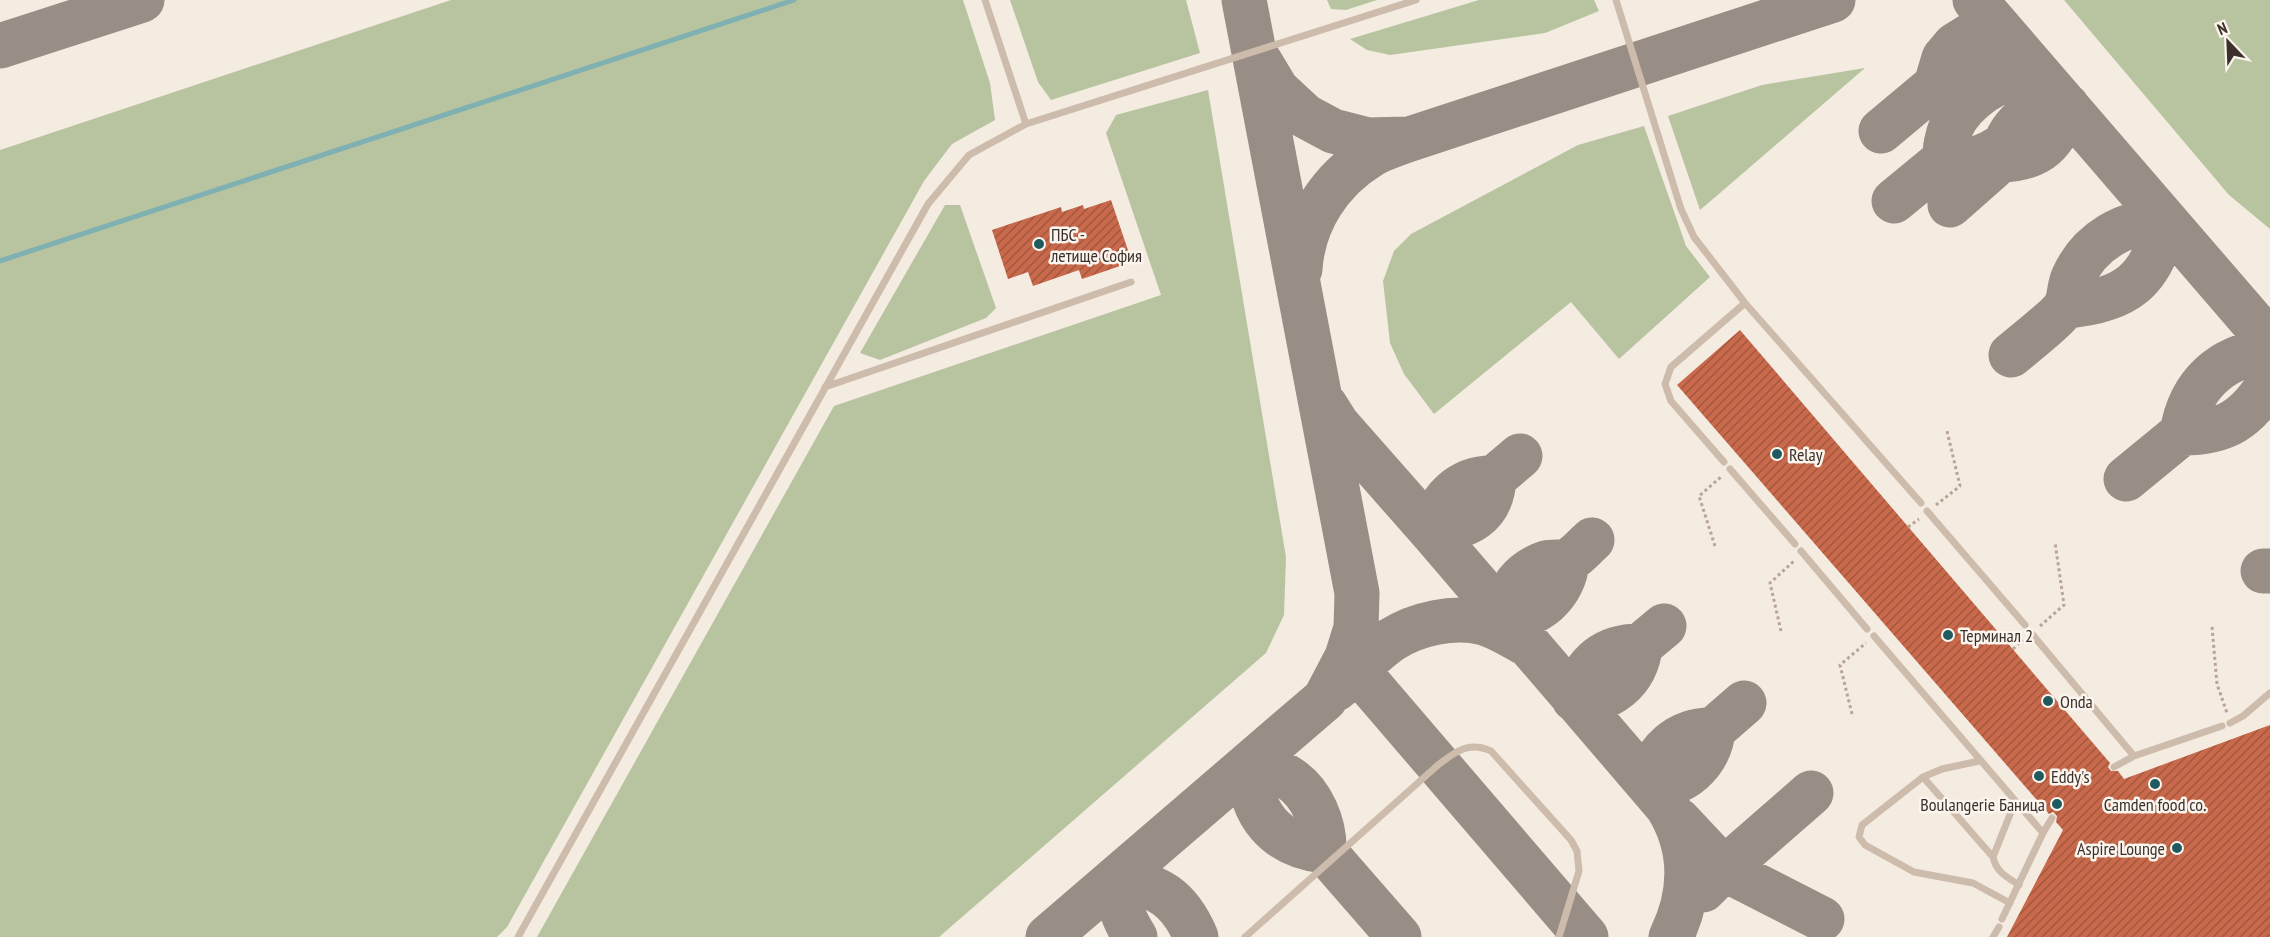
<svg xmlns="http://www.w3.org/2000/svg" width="2270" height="937" font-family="'PT Sans Narrow',sans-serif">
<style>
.grass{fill:#b8c4a0}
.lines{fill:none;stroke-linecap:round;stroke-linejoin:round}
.stream{stroke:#7fb0b2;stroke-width:5}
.taxiway{stroke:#988e86;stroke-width:45}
.building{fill:url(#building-hatch)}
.path{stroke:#b9a596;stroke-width:3;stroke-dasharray:3 3;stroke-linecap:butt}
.lane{stroke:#cdbbac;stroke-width:7}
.poi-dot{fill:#1f5a5e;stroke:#fbf5ee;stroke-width:2}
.labels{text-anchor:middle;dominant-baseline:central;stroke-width:5;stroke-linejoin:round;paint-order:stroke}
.poi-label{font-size:18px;fill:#3b302b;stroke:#fbf5ee;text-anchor:start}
</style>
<defs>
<pattern id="building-hatch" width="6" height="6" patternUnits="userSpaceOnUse" patternTransform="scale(1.5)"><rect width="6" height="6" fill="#c8694b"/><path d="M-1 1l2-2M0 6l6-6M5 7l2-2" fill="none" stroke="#a4573f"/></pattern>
</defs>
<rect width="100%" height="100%" fill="#f4ebe1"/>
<!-- grass -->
<path class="grass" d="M 451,0 L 963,0 L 990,83 L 995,120 L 952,144 L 924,181 L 507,927 L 497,937 L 0,937 L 0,150 Z
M 1010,0 L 1186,0 L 1200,53 L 1051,100 L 1038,82 Z
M 1327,0 L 1377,0 L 1346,10 L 1331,9 Z
M 1479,0 L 1594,0 L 1599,11 L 1545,33 L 1390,55 L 1367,50 L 1350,39 Z
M 2064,0 L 2270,0 L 2270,229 L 2229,195 Z
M 1865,68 L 1720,193 L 1700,210 L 1668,116 L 1762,85 Z
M 1208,90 L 1286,557 L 1284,615 L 1266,653 L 939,937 L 537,937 L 834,406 L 1161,295 L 1106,133 L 1116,115 Z
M 1644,126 L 1686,246 L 1710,277 L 1619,359 L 1571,302 L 1434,414 L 1404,374 L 1390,343 L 1383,281 L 1394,251 L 1411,234 L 1578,145 Z
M 945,205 L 960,205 L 996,308 L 986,318 L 880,360 L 860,353 Z"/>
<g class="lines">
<!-- stream -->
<path class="stream" d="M 0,261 L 794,0"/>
<!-- taxiway -->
<path class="taxiway" d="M 1975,0 L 2270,342
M 0,46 L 142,0
M 1259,60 L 1277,90 L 1305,116 L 1333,131 L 1368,140 L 1407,139
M 1881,131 L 1936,85 L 1944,58 L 1955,45 L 1971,35 L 2000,30 C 1995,65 1971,84 1936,85
M 1894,201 L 1945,159 C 1945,153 1945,146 1947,140 C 1953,109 1988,82 2018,77 C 2026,76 2034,77 2042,78 C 2035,115 2009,154 1968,160 C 1961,161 1952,159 1945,159
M 1950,205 L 2001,160 C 2006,127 2032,102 2067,106 C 2056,142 2040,159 2001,160
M 1300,269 C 1303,221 1330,180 1371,155 C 1383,148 1397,144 1410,139 L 1833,0
M 2011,355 C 2022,346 2061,315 2066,305 C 2070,297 2069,287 2073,278 C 2089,241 2126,220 2165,221 C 2153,281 2125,301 2066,306
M 1325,405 L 1337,424 L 1432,532 L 1667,806 C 1693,848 1692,894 1671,937
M 2182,433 C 2226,433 2247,419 2270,382
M 1494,478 C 1492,517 1467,527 1432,532 C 1438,499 1461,477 1494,478 L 1520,456
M 2126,479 L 2182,433 C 2190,384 2221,356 2270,350
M 1567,561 C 1565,593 1536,621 1503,615 C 1508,590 1521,571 1546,563 C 1553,561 1560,563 1566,561 C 1574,559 1585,546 1592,540
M 2263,571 L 2270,571
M 1640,646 C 1638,679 1607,706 1574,699 C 1584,665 1603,646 1640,646 L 1664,626
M 1357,670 L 1586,937
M 1336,689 C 1354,673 1371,654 1391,640 C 1416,624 1454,615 1484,623 C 1498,627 1512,636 1525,643
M 1713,730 C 1711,761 1682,789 1649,785 C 1653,751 1680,729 1713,730 L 1744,703
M 1678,820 L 1724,869 L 1822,919
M 1324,851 C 1325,824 1312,793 1289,778 C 1277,770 1262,768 1249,766 C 1250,814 1275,845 1324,851 L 1399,937
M 1703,890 L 1724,869 L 1811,793
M 1048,937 L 1325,699 L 1347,657 L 1356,628 L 1357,593 L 1244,0
M 1135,937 C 1121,915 1118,902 1118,877 C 1159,887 1179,897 1196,937"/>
</g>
<!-- building -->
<path class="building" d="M 1111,200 L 1132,262 L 1082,279 L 1079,270 L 1033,286 L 1028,272 L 1008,279 L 992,230 L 1061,207 L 1062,212 L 1083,205 L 1084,209 Z
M 1740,330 L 2110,763 L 2108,767 L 2111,771 L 2118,771 L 2124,779 L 2270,725 L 2270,937 L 2007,937 L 2063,830 L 2056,822 L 2057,816 L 2053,812 L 2049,814 L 1677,385 Z"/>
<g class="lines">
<!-- path -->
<path class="path" d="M 1936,505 L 1960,486 L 1947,431
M 1908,527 L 1919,519
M 1715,546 L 1699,496 L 1722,476
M 2040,626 L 2064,605 L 2055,542
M 2212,627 L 2217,684 L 2227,713
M 1781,631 L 1770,583 L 1795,560
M 2013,649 L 2023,640
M 1852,714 L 1840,665 L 1866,643"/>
<!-- lane -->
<path class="lane" d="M 985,0 L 1026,124
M 1616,0 L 1681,209 L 1694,237 L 1745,303 L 1921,503
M 825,387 L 1131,282
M 1724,462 L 1671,401 L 1665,384 L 1671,367 L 1745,303
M 1730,469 L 1795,544
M 1927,511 L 2025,625
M 1801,551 L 1867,629
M 2032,634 L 2134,756 L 2222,726
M 1874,636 L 2043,833 L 2002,919
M 2230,723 L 2243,716 L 2270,693
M 1979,761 L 1942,769 L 1923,777 L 1862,825 L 1859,837 L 1865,845 L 1914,872 L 1973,883 L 2010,903
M 2114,767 L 2134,756
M 1923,777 L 1993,857
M 2015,802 L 1993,857 C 1996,872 2007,877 2019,885
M 2043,833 L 2052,818
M 518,937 L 928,204 L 969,155 L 1026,124 L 1416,0
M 1245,937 L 1438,765 C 1456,751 1469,741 1491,751 L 1571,840 L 1577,851 L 1579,871 L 1559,937
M 1993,937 L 1999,927"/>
</g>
<!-- markers -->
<g class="poi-dot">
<circle cx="1039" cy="244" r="6"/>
<circle cx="1777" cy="454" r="6"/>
<circle cx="1948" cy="635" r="6"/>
<circle cx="2048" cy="701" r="6"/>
<circle cx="2039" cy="776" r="6"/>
<circle cx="2155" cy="784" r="6"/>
<circle cx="2057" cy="804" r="6"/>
<circle cx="2177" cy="848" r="6"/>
</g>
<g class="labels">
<!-- poi labels -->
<g class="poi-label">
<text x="1051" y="234">ПБС -<tspan x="1051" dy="21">летище София</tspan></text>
<text x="1789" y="454">Relay</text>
<text x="1960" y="635">Терминал 2</text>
<text x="2060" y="701">Onda</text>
<text x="2051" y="776">Eddy's</text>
<text x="2045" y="804" text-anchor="end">Boulangerie Баница</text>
<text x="2155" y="804" text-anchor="middle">Camden food co.</text>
<text x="2165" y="848" text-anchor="end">Aspire Lounge</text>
</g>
</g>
<!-- north arrow -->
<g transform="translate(2228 42) rotate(337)" stroke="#fbf5ee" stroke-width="4.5" paint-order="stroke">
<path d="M0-4.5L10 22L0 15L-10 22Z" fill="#3b302b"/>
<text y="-9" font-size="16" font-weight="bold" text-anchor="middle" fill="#3b302b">N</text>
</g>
</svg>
